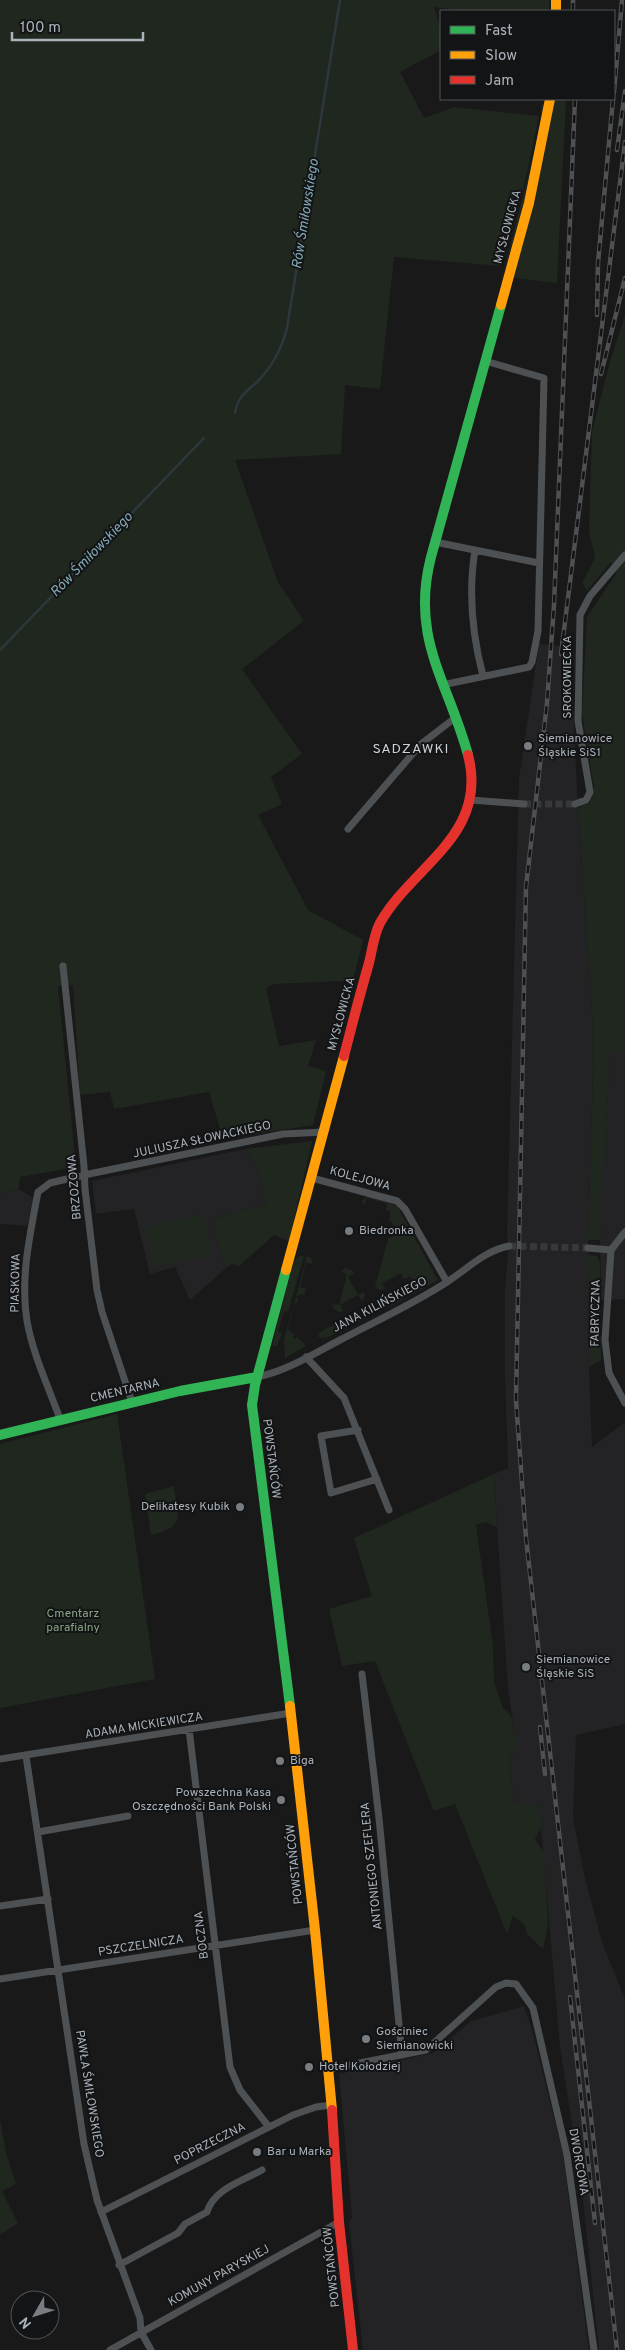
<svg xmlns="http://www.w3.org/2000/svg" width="625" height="2350" font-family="Overpass,sans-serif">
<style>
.built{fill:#232326}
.green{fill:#20271f}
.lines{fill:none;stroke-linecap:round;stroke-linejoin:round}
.stream{stroke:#2d383c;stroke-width:2.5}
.street-tunnel{stroke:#36383a;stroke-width:7;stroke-dasharray:7 3.5;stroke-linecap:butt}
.street{stroke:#4e5153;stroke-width:7}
.fast{stroke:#30b455;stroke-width:10}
.slow{stroke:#ff9f0a;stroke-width:10}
.jam{stroke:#e5322d;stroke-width:10}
.rail-casing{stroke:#4e5051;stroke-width:4.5}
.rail{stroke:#131416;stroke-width:2.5;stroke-dasharray:8;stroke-linecap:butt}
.poi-dot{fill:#787d82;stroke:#131416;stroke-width:2}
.labels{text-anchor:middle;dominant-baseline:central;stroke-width:4;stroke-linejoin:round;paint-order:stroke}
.street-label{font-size:12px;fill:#abb3ba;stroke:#131416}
.poi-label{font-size:12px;fill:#abb3ba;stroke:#131416;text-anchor:start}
.park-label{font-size:12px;fill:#89a483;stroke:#131416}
.water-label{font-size:14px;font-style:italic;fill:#83a9b4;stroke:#131416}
.neighbourhood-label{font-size:14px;letter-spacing:1px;fill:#ccd1d6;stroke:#131416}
</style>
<rect width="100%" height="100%" fill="#19191a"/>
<!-- built -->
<path class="built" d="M 539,644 L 570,647 L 578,808 L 594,1039 L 588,1240 L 589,1367 L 592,1447 L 625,1422 L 625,1724 L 576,1735 L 573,1818 L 585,1878 L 602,1942 L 625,1999 L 625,2350 L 599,2350 L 581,2181 L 560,2047 L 539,1806 L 514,1805 L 509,1762 L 515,1747 L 515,1736 L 508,1688 L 497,1527 L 494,1474 L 508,1468 L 505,1375 L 505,1289 L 508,1254 L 507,1231 L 519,779 Z
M 610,1053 L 625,1053 L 625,1299 L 601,1300 L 600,1226 Z
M 245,1149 L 258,1169 L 266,1204 L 212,1219 L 225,1269 L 190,1300 L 175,1267 L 150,1274 L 134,1209 L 96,1214 L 92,1181 Z
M 19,1189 L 34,1199 L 27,1226 L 0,1224 L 0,1193 Z
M 524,2006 L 532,2029 L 563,2154 L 589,2350 L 363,2350 L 349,2222 L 352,2217 L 339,2074 L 433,2053 L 471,2021 Z"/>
<!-- green -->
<path class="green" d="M 0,0 L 549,0 L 549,11 L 463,11 L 434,7 L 441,30 L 441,50 L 400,72 L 424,118 L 454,107 L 539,116 L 523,191 L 502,266 L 394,257 L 380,389 L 345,385 L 341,454 L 235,460 L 278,582 L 304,621 L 242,669 L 302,754 L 271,777 L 282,804 L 258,815 L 308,910 L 363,940 L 352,983 L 343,981 L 273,984 L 266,988 L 279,1046 L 316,1040 L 308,1066 L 326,1071 L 313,1125 L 223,1139 L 209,1092 L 114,1109 L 110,1092 L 80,1095 L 73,985 L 58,986 L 76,1167 L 20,1177 L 19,1189 L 0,1193 Z
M 541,99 L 544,109 L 528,188 L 499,290 L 535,149 L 542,116 Z
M 554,99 L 566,99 L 557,283 L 514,278 Z
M 625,315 L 625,1053 L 610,1053 L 600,1240 L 588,1240 L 594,1039 L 578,808 L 590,802 L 594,788 L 582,713 L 587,617 L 616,574 L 611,562 L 587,591 L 582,583 L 595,558 L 589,532 L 592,431 L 610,362 Z
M 312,1141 L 289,1241 L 274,1235 L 239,1266 L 232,1264 L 225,1269 L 212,1219 L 266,1204 L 258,1169 L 245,1149 Z
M 367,1196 L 397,1206 L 438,1280 L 389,1307 L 384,1303 L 388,1296 L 392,1302 L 410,1292 L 408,1286 L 413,1283 L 410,1276 L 404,1279 L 401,1273 L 382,1283 L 385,1289 L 379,1290 L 375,1287 L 388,1239 L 399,1232 L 389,1219 L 391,1212 L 386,1210 L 387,1204 L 367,1198 L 364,1205 L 362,1202 Z
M 203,1214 L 212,1255 L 154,1267 L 145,1227 Z
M 588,1255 L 597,1256 L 600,1263 L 601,1360 L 589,1367 Z
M 299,1256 L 304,1256 L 288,1312 L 284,1311 L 278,1332 L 282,1333 L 277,1346 L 272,1346 L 294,1261 Z
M 307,1256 L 311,1258 L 313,1264 L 306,1263 L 300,1287 L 306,1289 L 304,1296 L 301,1294 L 296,1297 L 299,1301 L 294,1304 L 288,1330 L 295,1335 L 293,1338 L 295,1339 L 297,1337 L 306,1346 L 285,1358 L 284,1340 Z
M 345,1268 L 352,1270 L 354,1273 L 348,1277 L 358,1295 L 364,1292 L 365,1296 L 362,1301 L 358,1295 L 340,1305 L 343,1311 L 339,1312 L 334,1309 L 332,1304 L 339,1305 L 347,1274 L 341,1272 Z
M 367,1307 L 373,1308 L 374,1314 L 326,1338 L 318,1337 L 320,1332 L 337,1323 L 341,1329 L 370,1314 Z
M 117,1414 L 155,1679 L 0,1708 L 0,1444 Z
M 494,1474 L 497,1527 L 486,1522 L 476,1525 L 493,1646 L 494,1682 L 503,1708 L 511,1715 L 515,1736 L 515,1747 L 509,1762 L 514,1804 L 539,1806 L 542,1826 L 535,1839 L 544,1853 L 548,1926 L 543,1949 L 527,1934 L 525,1925 L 513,1916 L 507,1934 L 455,1804 L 434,1811 L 375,1661 L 342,1666 L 329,1609 L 372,1596 L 354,1538 Z
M 174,1486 C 178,1516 186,1527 151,1535 L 145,1494 Z
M 0,2119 L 6,2152 L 16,2184 L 2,2191 L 18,2223 L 0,2235 Z"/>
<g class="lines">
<!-- stream -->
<path class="stream" d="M 235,413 C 238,396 246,392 257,382 C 272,367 282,348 287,328 L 340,0
M 0,650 L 204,438"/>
<!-- street-tunnel -->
<path class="street-tunnel" d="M 524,804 L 575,804
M 509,1246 L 588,1248"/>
<!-- street -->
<path class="street" d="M 435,542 L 539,563
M 475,550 C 468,593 472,634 483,676
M 442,685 L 529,667 L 532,662 L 538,631 L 544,378 L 485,361
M 471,800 L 524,804
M 575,804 L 586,800 L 590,792 L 578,721 L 580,615 L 590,596 L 625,555
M 348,829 L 421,744 L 455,718
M 63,966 L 84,1166 L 85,1189 L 97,1290 L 102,1312 L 132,1402
M 312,1178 L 397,1201 L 405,1209 L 447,1282
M 625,1232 L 611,1250 L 605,1340 L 609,1373 L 625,1403
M 588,1248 L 611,1250
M 306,1357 L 344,1398 L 389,1510
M 257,1377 C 288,1371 316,1352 344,1338 C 378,1320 415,1303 447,1282 C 467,1269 486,1250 509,1246
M 60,1419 C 49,1388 33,1355 27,1321 C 20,1279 30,1234 38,1192 L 50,1183 L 84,1175 L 283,1134 L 324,1132
M 358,1430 L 321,1436 L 331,1493 L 377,1479
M 362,1674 L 379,1818 L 402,2055
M 189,1729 L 230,2067 L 240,2090 L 269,2127
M 26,1756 L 84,2144 L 97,2200 L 140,2318 L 141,2332 L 151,2350
M 0,1759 L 291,1713
M 38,1832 L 128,1816
M 0,1906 L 48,1899
M 0,1979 L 315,1930
M 329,2069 L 426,2050 L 496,1987 L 506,1983 L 516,1984 L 533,2008 L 567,2155 L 594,2350
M 101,2212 L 293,2115 L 316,2107 L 332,2105
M 119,2265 L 178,2233 L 185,2224 L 207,2212 C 214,2189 242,2181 262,2170
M 110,2350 L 339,2222"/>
<!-- fast -->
<path class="fast" d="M 468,755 C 448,681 410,639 431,557 L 501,305
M 286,1270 L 255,1385 L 252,1405 L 290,1706
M 0,1435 L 180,1391 L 257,1377"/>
<!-- slow -->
<path class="slow" d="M 556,0 L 556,11
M 501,305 L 529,203 L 550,99
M 286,1270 L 344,1056
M 290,1706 L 315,1930 L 332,2110"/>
<!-- jam -->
<path class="jam" d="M 344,1056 C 352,1025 360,994 369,963 C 372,951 374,934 380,923 C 413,865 489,835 468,755
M 332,2110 L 339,2222 L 353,2350"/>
<defs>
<path id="rail" d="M 573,11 L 573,0
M 614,92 L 622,0
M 575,99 L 554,605 L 547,703 L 526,887 L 516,1400 L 526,1538 L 617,2350
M 617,150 L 625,91
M 597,315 L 598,263 L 613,99
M 601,374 L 625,278
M 561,654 L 625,142
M 540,1727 L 545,1774
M 570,1997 L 595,2223"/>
</defs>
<!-- rail casing -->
<use href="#rail" class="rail-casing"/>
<!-- rail -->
<use href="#rail" class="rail"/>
</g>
<!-- markers -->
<g class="poi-dot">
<circle cx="528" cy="746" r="5"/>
<circle cx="349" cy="1231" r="5"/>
<circle cx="240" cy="1507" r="5"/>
<circle cx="526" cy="1667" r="5"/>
<circle cx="280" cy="1761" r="5"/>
<circle cx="281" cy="1800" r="5"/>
<circle cx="366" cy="2039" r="5"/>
<circle cx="309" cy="2067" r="5"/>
<circle cx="257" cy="2152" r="5"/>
</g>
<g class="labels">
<!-- street labels -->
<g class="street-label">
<text transform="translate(508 227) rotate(-75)">MYSŁOWICKA</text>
<text transform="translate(568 677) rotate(-90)">SROKOWIECKA</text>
<text transform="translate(342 1014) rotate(-75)">MYSŁOWICKA</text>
<text transform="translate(202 1140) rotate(-12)">JULIUSZA SŁOWACKIEGO</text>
<text transform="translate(360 1179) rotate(15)">KOLEJOWA</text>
<text transform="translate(75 1187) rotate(-95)">BRZOZOWA</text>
<text transform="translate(16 1283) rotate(-89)">PIASKOWA</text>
<text transform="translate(380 1305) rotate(-28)">JANA KILIŃSKIEGO</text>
<text transform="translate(596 1313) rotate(-89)">FABRYCZNA</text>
<text transform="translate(125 1391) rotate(-13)">CMENTARNA</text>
<text transform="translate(271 1459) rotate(83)">POWSTAŃCÓW</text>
<text transform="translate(144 1726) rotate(-9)">ADAMA MICKIEWICZA</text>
<text transform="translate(295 1864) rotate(-96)">POWSTAŃCÓW</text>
<text transform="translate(372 1866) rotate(-96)">ANTONIEGO SZEFLERA</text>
<text transform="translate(202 1935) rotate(-97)">BOCZNA</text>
<text transform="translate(141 1946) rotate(-9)">PSZCZELNICZA</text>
<text transform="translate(89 2094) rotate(81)">PAWŁA ŚMIŁOWSKIEGO</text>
<text transform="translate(210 2144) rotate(-27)">POPRZECZNA</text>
<text transform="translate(578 2162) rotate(80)">DWORCOWA</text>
<text transform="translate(332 2267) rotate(-96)">POWSTAŃCÓW</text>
<text transform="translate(219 2276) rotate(-29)">KOMUNY PARYSKIEJ</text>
</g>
<!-- poi labels -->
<g class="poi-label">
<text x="538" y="739">Siemianowice<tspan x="538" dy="14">Śląskie SiS1</tspan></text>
<text x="359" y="1231">Biedronka</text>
<text x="230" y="1507" text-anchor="end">Delikatesy Kubik</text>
<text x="536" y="1660">Siemianowice<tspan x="536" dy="14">Śląskie SiS</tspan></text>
<text x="290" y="1761">Biga</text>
<text x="271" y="1793" text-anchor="end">Powszechna Kasa<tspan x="271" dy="14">Oszczędności Bank Polski</tspan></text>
<text x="376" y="2032">Gościniec<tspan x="376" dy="14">Siemianowicki</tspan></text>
<text x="319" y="2067">Hotel Kołodziej</text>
<text x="267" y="2152">Bar u Marka</text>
</g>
<!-- park labels -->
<g class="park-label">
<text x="73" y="1614">Cmentarz<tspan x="73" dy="14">parafialny</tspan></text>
</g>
<!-- water labels -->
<g class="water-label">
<text transform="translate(306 214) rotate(-81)">Rów Śmiłowskiego</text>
<text transform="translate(92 555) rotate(-46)">Rów Śmiłowskiego</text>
</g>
<!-- neighbourhood labels -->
<g class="neighbourhood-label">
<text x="411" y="749">SADZAWKI</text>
</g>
</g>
<!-- legend -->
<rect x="440" y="10" width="175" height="90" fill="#131416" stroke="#505458"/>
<rect x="450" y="26" width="25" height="8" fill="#30b455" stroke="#505458"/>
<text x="485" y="35" font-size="15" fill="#abb3ba">Fast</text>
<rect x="450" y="51" width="25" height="8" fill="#ff9f0a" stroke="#505458"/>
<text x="485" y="60" font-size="15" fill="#abb3ba">Slow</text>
<rect x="450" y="76" width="25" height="8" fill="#e5322d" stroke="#505458"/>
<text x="485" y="85" font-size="15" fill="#abb3ba">Jam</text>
<!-- north arrow -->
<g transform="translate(35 2315) rotate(231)"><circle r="24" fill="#131416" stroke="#505458"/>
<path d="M0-4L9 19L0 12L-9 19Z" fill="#787d82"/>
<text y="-8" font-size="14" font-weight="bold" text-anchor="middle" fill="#abb3ba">N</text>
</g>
<!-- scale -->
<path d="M12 32v8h131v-8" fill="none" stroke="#abb3ba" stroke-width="2.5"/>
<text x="20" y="32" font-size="15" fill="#abb3ba" stroke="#131416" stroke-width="4" paint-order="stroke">100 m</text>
</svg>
